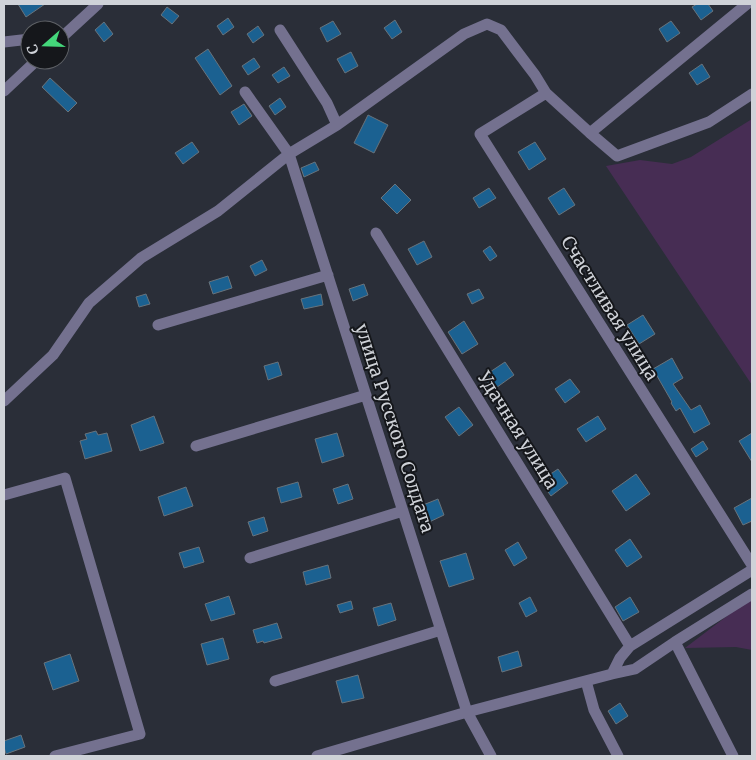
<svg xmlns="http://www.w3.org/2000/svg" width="756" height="760" font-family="Merriweather,serif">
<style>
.green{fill:#472d54}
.building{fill:#1b6191;stroke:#68737c}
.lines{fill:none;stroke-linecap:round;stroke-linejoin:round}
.minor{stroke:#74718f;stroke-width:11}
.labels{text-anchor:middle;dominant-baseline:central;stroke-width:4;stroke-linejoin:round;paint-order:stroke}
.street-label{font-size:18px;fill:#cfd2d8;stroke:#15171b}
</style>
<rect width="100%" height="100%" fill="#2a2e38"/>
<!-- green -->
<path class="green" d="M 752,119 L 752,385 L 606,166 L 640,160 L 672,164 L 691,157 Z
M 752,597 L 752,650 L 736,647 L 685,648 Z"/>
<!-- building -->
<path class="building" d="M 18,4 L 45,4 L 26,17 Z
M 697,4 L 708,4 L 713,11 L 701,20 L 692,7 Z
M 167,7 L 179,16 L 172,24 L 161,15 Z
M 228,18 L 234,27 L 223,35 L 217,26 Z
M 395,20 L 402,32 L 392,39 L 384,28 Z
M 333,21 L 341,34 L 327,42 L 320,28 Z
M 671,21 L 680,33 L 667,42 L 659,29 Z
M 104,22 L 113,34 L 104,42 L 95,30 Z
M 258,26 L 264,35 L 253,43 L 247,34 Z
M 208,49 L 232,86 L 220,95 L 195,58 Z
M 351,52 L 358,66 L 345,73 L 337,59 Z
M 254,58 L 260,67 L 248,75 L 242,66 Z
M 702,64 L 710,77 L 697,85 L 689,73 Z
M 284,67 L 290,76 L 278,83 L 272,75 Z
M 50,78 L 77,103 L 68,112 L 42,87 Z
M 280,98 L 286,107 L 275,115 L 269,106 Z
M 244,104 L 252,116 L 239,125 L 231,112 Z
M 368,115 L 388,125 L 374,153 L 354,143 Z
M 192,142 L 199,152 L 183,164 L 175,153 Z
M 535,142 L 546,159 L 529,170 L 518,152 Z
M 315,162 L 319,170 L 304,177 L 301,168 Z
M 395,184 L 411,200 L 397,214 L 381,198 Z
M 489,188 L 496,198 L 479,208 L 473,198 Z
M 564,188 L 575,205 L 559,215 L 548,198 Z
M 424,241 L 432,257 L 417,265 L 408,249 Z
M 490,246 L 497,256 L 490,261 L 483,251 Z
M 262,260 L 267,270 L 255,276 L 250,266 Z
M 228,276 L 232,288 L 213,294 L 209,282 Z
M 364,284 L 368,295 L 353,301 L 349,289 Z
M 479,289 L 484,298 L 472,304 L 467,294 Z
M 146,294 L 150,304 L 139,307 L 136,297 Z
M 321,294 L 323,305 L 304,309 L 301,299 Z
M 643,315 L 655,334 L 639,344 L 627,325 Z
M 464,321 L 478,344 L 462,354 L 448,332 Z
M 672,358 L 683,378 L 673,384 L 691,410 L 700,405 L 710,424 L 694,433 L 680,408 L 676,411 L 671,403 L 672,402 L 653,369 Z
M 278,362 L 282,375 L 268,380 L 264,366 Z
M 505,362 L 514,375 L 493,390 L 484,376 Z
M 570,379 L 580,392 L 565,403 L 555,389 Z
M 459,407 L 473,425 L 459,436 L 445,417 Z
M 154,416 L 164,443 L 140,451 L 131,425 Z
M 598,416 L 606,429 L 586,442 L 577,429 Z
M 96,431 L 98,435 L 107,433 L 112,451 L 85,459 L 80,441 L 87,439 L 85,434 Z
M 337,433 L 344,456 L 322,463 L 315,439 Z
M 752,433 L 752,462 L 739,441 Z
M 703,441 L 708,449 L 696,457 L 691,449 Z
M 558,469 L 568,483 L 551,496 L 540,481 Z
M 636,474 L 650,494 L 626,511 L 612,491 Z
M 298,482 L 302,497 L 281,503 L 277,488 Z
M 348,484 L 353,499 L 338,504 L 333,489 Z
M 186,487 L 193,506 L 164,516 L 158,497 Z
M 752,498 L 752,521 L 743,525 L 734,508 Z
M 438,499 L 444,515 L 425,524 L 418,507 Z
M 264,517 L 268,531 L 253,536 L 248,522 Z
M 630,539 L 642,557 L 627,567 L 615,550 Z
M 518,542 L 527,558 L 514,566 L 505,550 Z
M 199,547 L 204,562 L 184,568 L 179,553 Z
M 466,553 L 474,579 L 449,587 L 440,561 Z
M 328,565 L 331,578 L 306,585 L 303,572 Z
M 229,596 L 235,614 L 211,621 L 205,604 Z
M 530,597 L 537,611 L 526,617 L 519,603 Z
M 630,597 L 639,612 L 623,621 L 615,607 Z
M 351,601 L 353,609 L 340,613 L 337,605 Z
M 391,603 L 396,620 L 378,626 L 373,608 Z
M 277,623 L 282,638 L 264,643 L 263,641 L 257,643 L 253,630 Z
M 223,638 L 229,659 L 207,665 L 201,644 Z
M 518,651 L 522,666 L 502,672 L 498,657 Z
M 70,654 L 79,681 L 53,690 L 44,663 Z
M 358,675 L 364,698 L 342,703 L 336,681 Z
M 620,703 L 628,716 L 616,724 L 608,711 Z
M 21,735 L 25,747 L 6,754 L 4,747 L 4,741 Z"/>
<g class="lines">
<!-- minor -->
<path class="minor" d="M 280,30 L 327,103 L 337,125
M 60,39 L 98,4
M 4,42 L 30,39
M 4,91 L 37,60
M 245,92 L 289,154 L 467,712 L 491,756
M 546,93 L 480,134 L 752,565
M 590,133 L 617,156 L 709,122 L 752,94
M 376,233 L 630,646
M 158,325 L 328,275
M 4,401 L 53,355 L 89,303 L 141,258 L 218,211 L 289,154 L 337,125 L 464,34 L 487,24 L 501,30 L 535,75 L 546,93 L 590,133 L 747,4
M 196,446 L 366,395
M 4,495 L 65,478 L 140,734 L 55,756
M 250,558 L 403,511
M 675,642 L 752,594
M 612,674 L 635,669 L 675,642 L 733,756
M 275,681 L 441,630
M 586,681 L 594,710 L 618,756
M 317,756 L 467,712 L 612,674 L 620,658 L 630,646 L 752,570"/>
</g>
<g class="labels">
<!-- street labels -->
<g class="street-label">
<text transform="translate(610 308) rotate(58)">Счастливая улица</text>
<text transform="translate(395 428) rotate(72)">улица Русского Солдата</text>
<text transform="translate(518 430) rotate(58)">Удачная улица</text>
</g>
</g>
<!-- border -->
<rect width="756" height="760" fill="none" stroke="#cfd2d8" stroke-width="10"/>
<!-- north arrow -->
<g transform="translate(45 45) rotate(250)"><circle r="24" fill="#15171b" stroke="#5f6267"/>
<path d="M0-4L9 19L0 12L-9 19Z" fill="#44d77b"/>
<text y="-8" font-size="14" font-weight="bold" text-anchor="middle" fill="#cfd2d8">С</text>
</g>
</svg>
